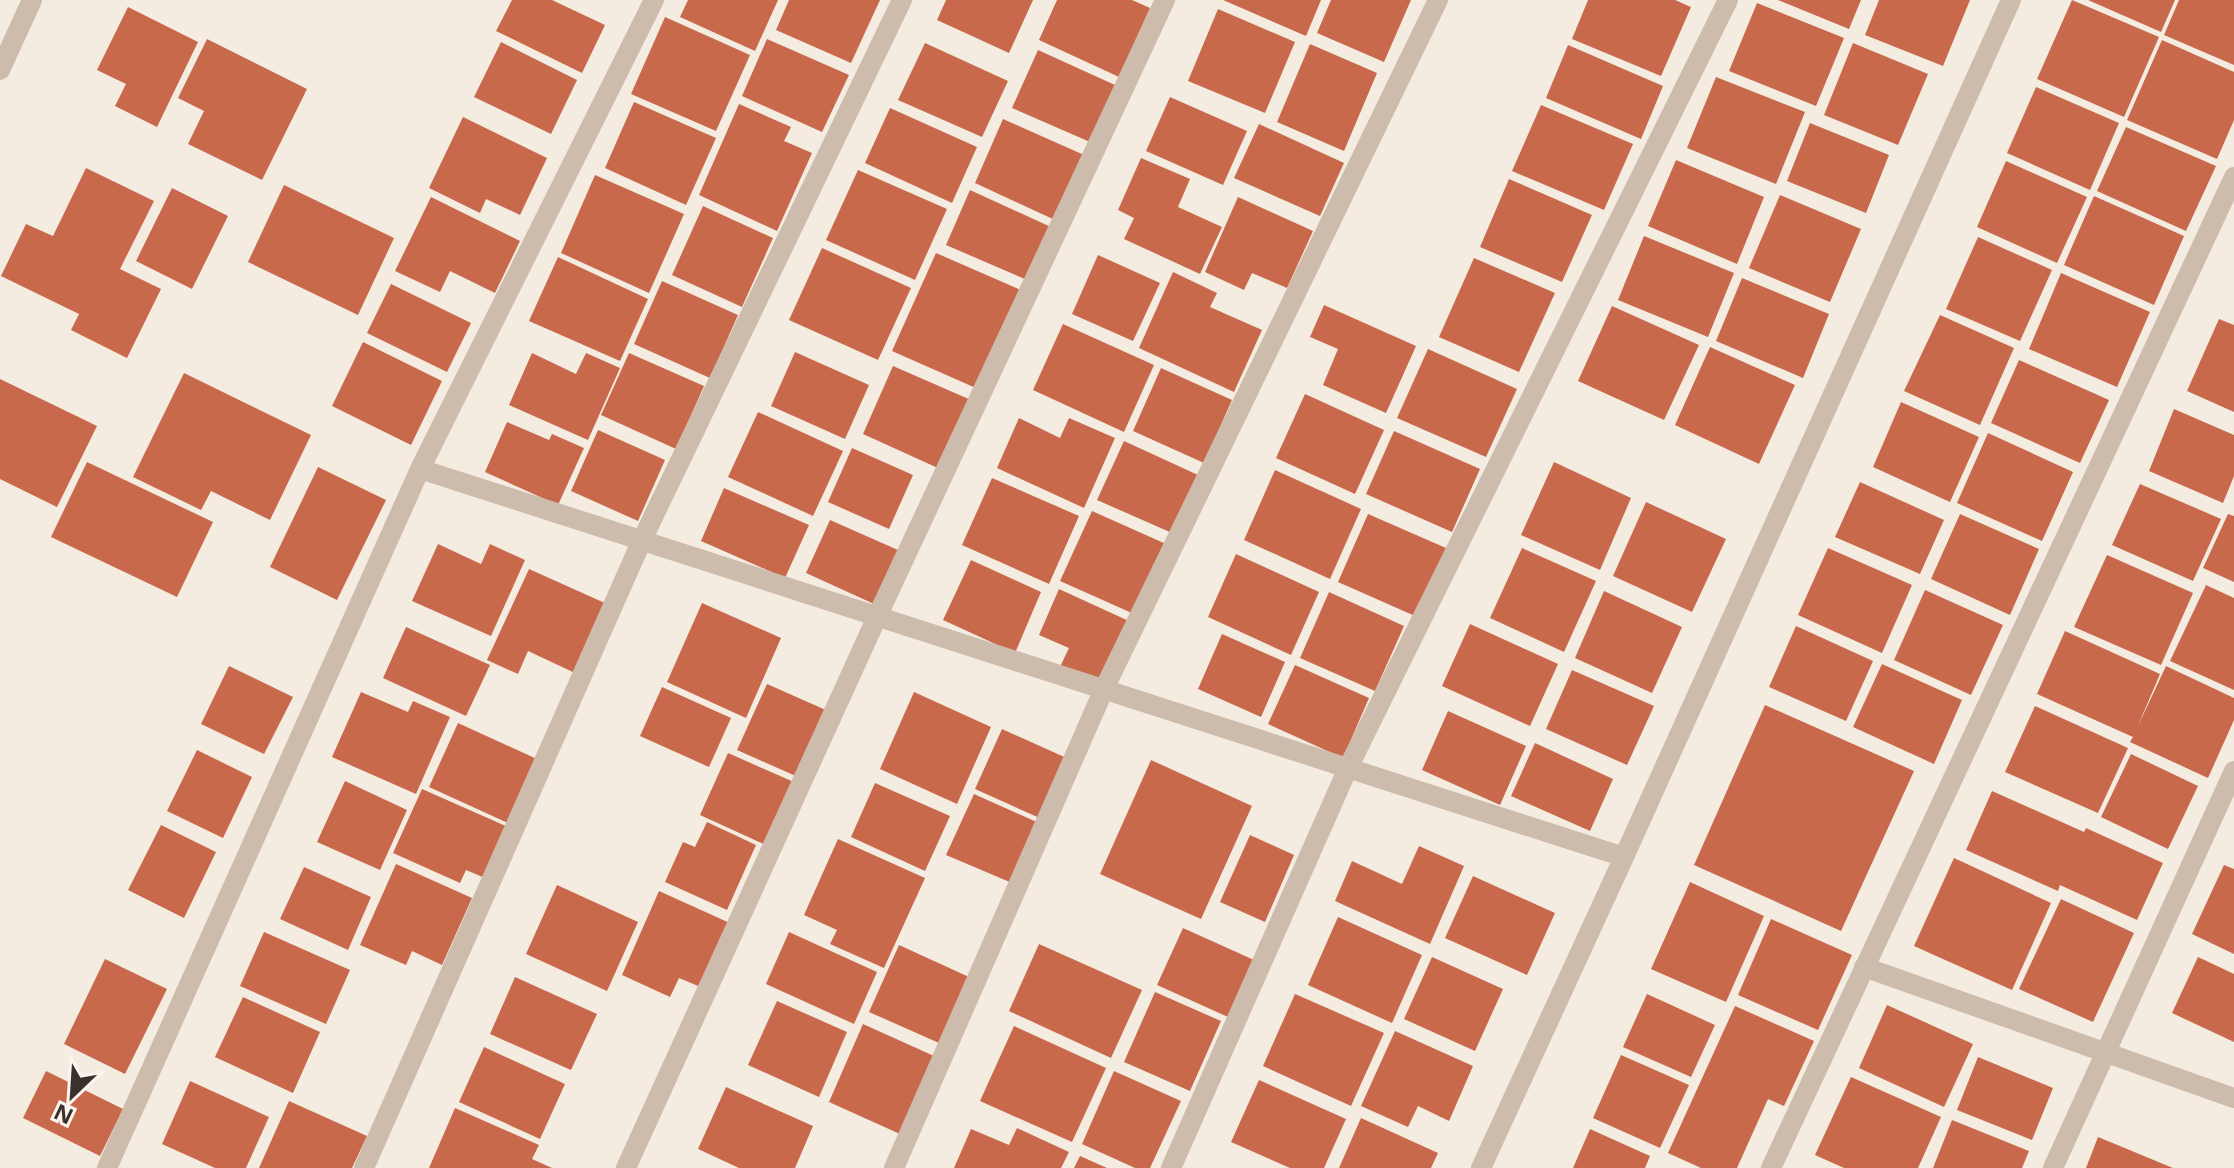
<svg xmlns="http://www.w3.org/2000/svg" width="2234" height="1168" font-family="'Noto Sans',sans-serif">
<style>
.building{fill:#c8694b}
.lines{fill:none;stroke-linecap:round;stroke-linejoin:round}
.street{stroke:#cdbbac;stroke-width:20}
</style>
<rect width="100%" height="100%" fill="#f4ebe1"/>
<!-- building -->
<path class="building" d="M 512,0 L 552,0 L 605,25 L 582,73 L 496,31 Z
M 688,0 L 778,0 L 755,51 L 680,17 Z
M 789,0 L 880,0 L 851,63 L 776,30 Z
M 946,0 L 1033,0 L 1009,53 L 937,20 Z
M 1057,0 L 1132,0 L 1150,8 L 1119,77 L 1039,40 Z
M 1223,0 L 1321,0 L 1306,36 Z
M 1331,0 L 1411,0 L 1384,62 L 1317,33 Z
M 1588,0 L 1675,0 L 1691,7 L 1661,76 L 1572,39 Z
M 1778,0 L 1861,0 L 1849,29 Z
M 1879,0 L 1970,0 L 1943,66 L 1865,35 Z
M 2072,0 L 2159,37 L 2124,117 L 2037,79 Z
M 2088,0 L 2175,0 L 2161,32 Z
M 2179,0 L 2234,0 L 2234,65 L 2164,35 Z
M 1757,3 L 1844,38 L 1816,106 L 1729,71 Z
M 128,7 L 198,42 L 157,127 L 115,106 L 126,84 L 97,70 Z
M 1218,9 L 1295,42 L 1265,113 L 1188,81 Z
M 665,17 L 750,55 L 716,131 L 631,94 Z
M 207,39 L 307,89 L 262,180 L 188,144 L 204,111 L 178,98 Z
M 767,39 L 849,75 L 822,132 L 742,96 Z
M 2162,40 L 2234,72 L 2234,120 L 2217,159 L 2127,120 Z
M 501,42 L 577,80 L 551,134 L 474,97 Z
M 925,43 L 1008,81 L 982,137 L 898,100 Z
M 1853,43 L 1928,74 L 1898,145 L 1824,115 Z
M 1310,44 L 1377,73 L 1344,151 L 1277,122 Z
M 1568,45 L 1663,86 L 1641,139 L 1546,98 Z
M 1038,50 L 1115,85 L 1090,142 L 1012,108 Z
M 1716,77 L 1805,112 L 1776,184 L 1687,148 Z
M 2036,87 L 2119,123 L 2090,190 L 2007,153 Z
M 1170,97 L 1247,131 L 1223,185 L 1146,151 Z
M 634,102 L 716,138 L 686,205 L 605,168 Z
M 739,104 L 791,127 L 784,141 L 812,153 L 777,231 L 699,195 Z
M 1541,105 L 1633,144 L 1604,210 L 1512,171 Z
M 890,108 L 977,147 L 952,203 L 865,163 Z
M 463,117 L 547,158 L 520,215 L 486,199 L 480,213 L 429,188 Z
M 1003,119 L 1084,155 L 1055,220 L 975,183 Z
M 1810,123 L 1889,155 L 1866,213 L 1787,181 Z
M 1259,124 L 1344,163 L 1320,216 L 1234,178 Z
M 2126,127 L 2216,166 L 2186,231 L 2097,191 Z
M 1141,158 L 1190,179 L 1178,207 L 1222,227 L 1200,274 L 1124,239 L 1134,218 L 1118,210 Z
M 1676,160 L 1764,197 L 1737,264 L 1648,226 Z
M 2006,161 L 2087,197 L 2057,263 L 1977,227 Z
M 86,168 L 154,201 L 120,269 L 161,289 L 127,358 L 71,330 L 79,314 L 1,276 L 26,224 L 53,236 Z
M 858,170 L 947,209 L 915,280 L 826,240 Z
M 595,175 L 684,214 L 649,293 L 561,253 Z
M 1509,179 L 1592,215 L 1562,282 L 1480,247 Z
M 284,185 L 394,238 L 358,315 L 248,262 Z
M 172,188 L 228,216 L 192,289 L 136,261 Z
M 970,190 L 1051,227 L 1027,280 L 946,245 Z
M 1780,195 L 1861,229 L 1830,302 L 1749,268 Z
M 2094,196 L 2184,236 L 2154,305 L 2064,265 Z
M 431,197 L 520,241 L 495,293 L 450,271 L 440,292 L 395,271 Z
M 1238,197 L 1313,231 L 1287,288 L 1252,273 L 1244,290 L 1205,272 Z
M 703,206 L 773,238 L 742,307 L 672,275 Z
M 1644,236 L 1734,273 L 1708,337 L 1618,300 Z
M 1978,237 L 2052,270 L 2020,341 L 1946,309 Z
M 822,248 L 911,288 L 878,360 L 789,320 Z
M 936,253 L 1023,291 L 978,389 L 892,351 Z
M 1098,255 L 1160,283 L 1133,341 L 1072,314 Z
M 558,257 L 648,299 L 620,361 L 529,321 Z
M 1474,258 L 1555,293 L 1519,372 L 1439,337 Z
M 1173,272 L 1217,293 L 1210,307 L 1262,330 L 1234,392 L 1139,348 Z
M 2061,273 L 2150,312 L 2117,387 L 2029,349 Z
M 1742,278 L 1829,314 L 1803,378 L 1716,341 Z
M 662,281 L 738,315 L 710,378 L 634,344 Z
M 391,284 L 471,323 L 447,372 L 367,333 Z
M 1324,305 L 1416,346 L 1386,413 L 1323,385 L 1338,349 L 1310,337 Z
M 1612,306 L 1699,345 L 1664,420 L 1578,381 Z
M 1940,315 L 2014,348 L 1980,425 L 1904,391 Z
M 2219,319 L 2234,325 L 2234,412 L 2187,391 Z
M 1063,324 L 1154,365 L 1124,432 L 1033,390 Z
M 363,342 L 442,381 L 411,445 L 332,406 Z
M 1710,347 L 1795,385 L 1759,464 L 1675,425 Z
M 1428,349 L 1517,389 L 1486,457 L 1397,418 Z
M 795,352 L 869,385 L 845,439 L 771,406 Z
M 532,353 L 576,374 L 586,353 L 620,368 L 588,440 L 509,405 Z
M 629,353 L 704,386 L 676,449 L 601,415 Z
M 2019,360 L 2109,400 L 2080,463 L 1991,423 Z
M 893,366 L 971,400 L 940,469 L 863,434 Z
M 1161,368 L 1232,400 L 1204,463 L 1133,431 Z
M 184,373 L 311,435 L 270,520 L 211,491 L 201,510 L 133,477 Z
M 0,379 L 97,426 L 57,507 L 0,479 Z
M 1305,394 L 1384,430 L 1355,494 L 1276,458 Z
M 1901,402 L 1979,437 L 1950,502 L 1873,467 Z
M 2174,409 L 2234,435 L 2234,476 L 2223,503 L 2149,471 Z
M 758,412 L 843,451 L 813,516 L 728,477 Z
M 1019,418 L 1060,438 L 1069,418 L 1115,438 L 1084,508 L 997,468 Z
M 507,422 L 549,440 L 552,434 L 584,448 L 558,505 L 485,472 Z
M 598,430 L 665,460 L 638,521 L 571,491 Z
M 1394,431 L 1480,469 L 1452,532 L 1366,494 Z
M 1988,433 L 2073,472 L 2042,541 L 1957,503 Z
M 1124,441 L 1198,475 L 1172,533 L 1097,500 Z
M 852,448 L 913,475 L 889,529 L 828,502 Z
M 87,462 L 213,522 L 177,597 L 51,537 Z
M 1554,462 L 1631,498 L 1600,570 L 1521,535 Z
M 318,467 L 386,500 L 337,600 L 270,567 Z
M 1275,470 L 1361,509 L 1330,579 L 1244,540 Z
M 992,478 L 1079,516 L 1049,584 L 962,545 Z
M 1860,482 L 1944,520 L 1920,574 L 1835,537 Z
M 2140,484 L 2221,519 L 2193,581 L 2112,545 Z
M 724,488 L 809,525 L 785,578 L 701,541 Z
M 1646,502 L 1726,539 L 1692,612 L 1613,576 Z
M 1092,511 L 1166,544 L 1134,614 L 1060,581 Z
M 1368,514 L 1446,548 L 1415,616 L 1338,582 Z
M 1960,514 L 2039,549 L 2010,615 L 1931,579 Z
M 2228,514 L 2234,516 L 2234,582 L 2203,568 Z
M 830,520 L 898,550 L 874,604 L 806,573 Z
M 438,544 L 481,564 L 490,544 L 525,560 L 491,636 L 412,601 Z
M 1522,548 L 1596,581 L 1564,652 L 1490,618 Z
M 1828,548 L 1912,585 L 1882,653 L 1798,615 Z
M 1236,554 L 1319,592 L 1291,655 L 1208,617 Z
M 2107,555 L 2193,593 L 2161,665 L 2074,627 Z
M 971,560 L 1041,592 L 1015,653 L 943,620 Z
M 529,569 L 607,604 L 575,673 L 528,651 L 518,674 L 487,660 Z
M 2206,585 L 2234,598 L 2234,690 L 2170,661 Z
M 1059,589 L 1131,622 L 1102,686 L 1060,667 L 1069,648 L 1039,635 Z
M 1925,590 L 2003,625 L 1971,695 L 1894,660 Z
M 1604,591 L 1682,627 L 1652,693 L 1575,658 Z
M 1329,592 L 1404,626 L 1375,691 L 1300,658 Z
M 702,603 L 781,638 L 746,718 L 667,682 Z
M 1470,624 L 1558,664 L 1530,726 L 1442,686 Z
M 1796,626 L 1873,661 L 1846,721 L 1769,687 Z
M 406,627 L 490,665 L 466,716 L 383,678 Z
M 2065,631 L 2160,674 L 2137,728 L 2166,666 L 2234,698 L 2234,720 L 2208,778 L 2130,742 L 2133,737 L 2037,694 Z
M 1222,634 L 1285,662 L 1261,717 L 1198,689 Z
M 1882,664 L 1962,700 L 1934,764 L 1853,727 Z
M 1295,665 L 1369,698 L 1343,758 L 1268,724 Z
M 229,666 L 293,697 L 264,754 L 201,724 Z
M 1572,670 L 1654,706 L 1627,765 L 1546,729 Z
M 767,684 L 828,711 L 798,777 L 737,750 Z
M 662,687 L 731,718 L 709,767 L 640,736 Z
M 361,692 L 408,712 L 413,701 L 450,717 L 416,794 L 332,757 Z
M 914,692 L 991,727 L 957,804 L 880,769 Z
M 1765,705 L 1914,771 L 1841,931 L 1694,865 Z
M 2035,706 L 2128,748 L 2098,813 L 2005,772 Z
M 1448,711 L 1526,746 L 1500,805 L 1422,770 Z
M 458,723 L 539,760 L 510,824 L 429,787 Z
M 1002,729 L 1071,760 L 1044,820 L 975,789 Z
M 1535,743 L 1613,779 L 1590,831 L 1511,796 Z
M 197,750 L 252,777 L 223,838 L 167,811 Z
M 728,753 L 796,783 L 768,846 L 700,815 Z
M 2131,754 L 2198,786 L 2168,849 L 2101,817 Z
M 1151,760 L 1252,806 L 1201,919 L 1100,874 Z
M 345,781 L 407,810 L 380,870 L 317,842 Z
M 875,783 L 950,816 L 925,871 L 851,837 Z
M 422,789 L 508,827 L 485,878 L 466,870 L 460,883 L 393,853 Z
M 1992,791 L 2084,832 L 2086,828 L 2163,863 L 2137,920 L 2060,885 L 2058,891 L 1966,850 Z
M 974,794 L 1039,823 L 1012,883 L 946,855 Z
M 707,822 L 756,845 L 727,910 L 665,882 L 683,842 L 695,847 Z
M 161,825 L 216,852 L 184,918 L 128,890 Z
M 1250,835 L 1294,855 L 1265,922 L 1220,902 Z
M 838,839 L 925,878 L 884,968 L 830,944 L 837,930 L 804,915 Z
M 1419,846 L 1464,866 L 1430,944 L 1335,901 L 1352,861 L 1402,884 Z
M 1954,858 L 2051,903 L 2012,990 L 1914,946 Z
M 396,864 L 472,898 L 442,965 L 412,951 L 406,965 L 360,945 Z
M 2224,865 L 2234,869 L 2234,954 L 2192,934 Z
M 304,867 L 371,897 L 348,950 L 280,919 Z
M 1473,876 L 1555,913 L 1527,975 L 1445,938 Z
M 1690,882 L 1764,916 L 1726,1002 L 1651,969 Z
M 557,885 L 638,922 L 607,991 L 526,954 Z
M 659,891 L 732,924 L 703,988 L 679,978 L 670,997 L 622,975 Z
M 2061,899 L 2134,933 L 2093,1022 L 2019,989 Z
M 1338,917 L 1422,955 L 1392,1023 L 1308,985 Z
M 1771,919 L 1852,955 L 1818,1030 L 1738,995 Z
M 1183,928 L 1254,960 L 1228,1017 L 1157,985 Z
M 264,932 L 350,970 L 326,1024 L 240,986 Z
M 789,932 L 877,972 L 854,1024 L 766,984 Z
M 1039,944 L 1142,990 L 1111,1058 L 1009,1011 Z
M 899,945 L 969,977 L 939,1043 L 869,1012 Z
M 1432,957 L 1503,989 L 1475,1051 L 1404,1019 Z
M 2198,957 L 2234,974 L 2234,1042 L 2172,1013 Z
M 105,959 L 167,989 L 125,1074 L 64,1044 Z
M 515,977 L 597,1014 L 571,1070 L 490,1034 Z
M 1155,992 L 1221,1021 L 1190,1091 L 1124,1062 Z
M 1295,994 L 1384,1033 L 1351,1106 L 1263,1066 Z
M 1647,994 L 1715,1025 L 1691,1077 L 1623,1047 Z
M 243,997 L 320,1032 L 293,1093 L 215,1057 Z
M 777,1001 L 847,1032 L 819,1097 L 748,1065 Z
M 1887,1005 L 1973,1044 L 1944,1107 L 1859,1068 Z
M 1735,1006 L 1814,1041 L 1784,1106 L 1768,1099 L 1737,1168 L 1701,1168 L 1668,1153 Z
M 863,1024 L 934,1056 L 900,1134 L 829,1102 Z
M 1014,1026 L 1106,1068 L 1072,1142 L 980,1101 Z
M 1395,1031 L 1473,1066 L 1449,1121 L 1418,1106 L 1408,1127 L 1361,1106 Z
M 484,1047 L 565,1084 L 540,1139 L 459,1102 Z
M 1621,1055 L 1689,1085 L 1660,1148 L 1593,1118 Z
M 1978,1057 L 2053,1088 L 2032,1140 L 1957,1110 Z
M 46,1071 L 123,1109 L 100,1156 L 23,1118 Z
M 1114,1071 L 1181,1101 L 1150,1168 L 1135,1168 L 1082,1144 Z
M 1851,1077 L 1941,1117 L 1918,1168 L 1844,1168 L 1815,1155 Z
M 1259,1080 L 1346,1119 L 1324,1168 L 1290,1168 L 1231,1142 Z
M 190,1081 L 269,1117 L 246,1168 L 215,1168 L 162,1144 Z
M 726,1087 L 813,1126 L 795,1168 L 739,1168 L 698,1149 Z
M 289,1101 L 367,1136 L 352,1168 L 259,1168 Z
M 455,1108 L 539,1145 L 532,1159 L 552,1168 L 429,1168 Z
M 1361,1118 L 1438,1153 L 1431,1168 L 1339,1168 Z
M 1952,1120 L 2029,1151 L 2022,1168 L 1933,1168 Z
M 1017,1128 L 1069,1152 L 1061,1168 L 954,1168 L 971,1129 L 1009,1145 Z
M 1590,1129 L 1650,1156 L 1645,1168 L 1573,1168 Z
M 2098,1137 L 2173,1168 L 2086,1168 Z
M 1080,1156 L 1107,1168 L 1074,1168 Z"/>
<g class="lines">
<!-- street -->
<path class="street" d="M 0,70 L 32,0
M 420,469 L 1624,857
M 1864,967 L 2234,1098
M 107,1168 L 420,469 L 654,0
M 364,1168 L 642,540 L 902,0
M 626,1168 L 877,617 L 1165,0
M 894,1168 L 1104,689 L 1438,0
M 1171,1168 L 1348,768 L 1728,0
M 1481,1168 L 1624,857 L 2011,0
M 1771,1168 L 2234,177
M 2053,1168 L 2234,771"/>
</g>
<!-- north arrow -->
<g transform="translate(72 1096) rotate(205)" stroke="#fbf5ee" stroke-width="6" paint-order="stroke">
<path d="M0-6L14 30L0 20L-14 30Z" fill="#3b302b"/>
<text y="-12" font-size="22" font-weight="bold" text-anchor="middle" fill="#3b302b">N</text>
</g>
</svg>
